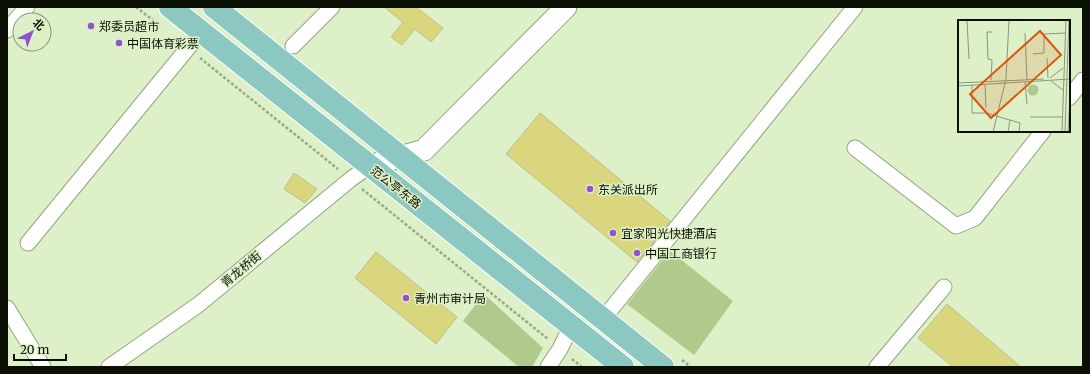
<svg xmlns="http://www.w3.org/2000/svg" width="1090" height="374" font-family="Merriweather,'Noto Sans SC',serif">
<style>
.green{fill:#b0ca8c}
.building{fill:#d9d67d;stroke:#bebd93}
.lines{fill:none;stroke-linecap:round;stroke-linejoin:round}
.street-casing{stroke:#93a47e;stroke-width:17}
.secondary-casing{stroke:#93a47e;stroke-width:23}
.primary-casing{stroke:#fff;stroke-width:24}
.path{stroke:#9aa889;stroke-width:2.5;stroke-dasharray:3 2;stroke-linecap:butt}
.street{stroke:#fff;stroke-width:15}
.secondary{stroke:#fff;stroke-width:21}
.primary{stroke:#8bc8c2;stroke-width:22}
.poi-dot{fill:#9352c8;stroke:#def0c7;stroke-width:1.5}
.labels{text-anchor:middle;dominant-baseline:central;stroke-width:3;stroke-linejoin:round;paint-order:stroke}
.poi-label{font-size:12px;fill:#0b1004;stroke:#def0c7;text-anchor:start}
.street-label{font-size:12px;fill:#0b1004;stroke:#def0c7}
.inset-road{fill:none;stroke:#8a9679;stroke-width:1}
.view{fill:#dd550c;fill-opacity:0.15;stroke:#dd550c;stroke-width:2}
.inset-edge{fill:none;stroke:#0b1004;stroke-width:2}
</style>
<rect width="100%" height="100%" fill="#def0c7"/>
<!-- green -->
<path class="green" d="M 670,251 L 733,301 L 694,355 L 627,304 Z
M 484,294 L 543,348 L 532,367 L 519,367 L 463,321 Z"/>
<!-- building -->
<path class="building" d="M 384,7 L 416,7 L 443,28 L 431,42 L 415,29 L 402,45 L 391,37 L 403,22 Z
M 540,113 L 670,221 L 637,262 L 506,154 Z
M 294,173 L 317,189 L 305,203 L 284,189 Z
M 376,252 L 457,317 L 436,344 L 355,278 Z
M 947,304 L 1021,367 L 953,367 L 918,338 Z"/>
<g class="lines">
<defs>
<path id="street" d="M 7,30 L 27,7
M 293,46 L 332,7
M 1069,98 L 1083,80
M 855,148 L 956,226 L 975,218 L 1043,131
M 28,243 L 201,32
M 7,308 L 43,367
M 603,319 L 855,7
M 109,367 L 198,305 L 351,179 L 369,166
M 548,367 L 560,349 L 571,326
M 877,367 L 944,287"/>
<path id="secondary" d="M 369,166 L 424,150 L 566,7"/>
<path id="primary" d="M 170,7 L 623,367
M 214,7 L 663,367"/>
</defs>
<!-- street casing -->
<use href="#street" class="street-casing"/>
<!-- secondary casing -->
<use href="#secondary" class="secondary-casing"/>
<!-- primary casing -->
<use href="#primary" class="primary-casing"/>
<!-- path -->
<path class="path" d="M 136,7 L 159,25
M 200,58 L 338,169
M 362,189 L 548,339
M 572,359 L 582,367
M 682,360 L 691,367"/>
<!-- street -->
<use href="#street" class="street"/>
<!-- secondary -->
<use href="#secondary" class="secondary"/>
<!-- primary -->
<use href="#primary" class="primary"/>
</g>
<!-- markers -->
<g class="poi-dot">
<circle cx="91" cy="26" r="4"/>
<circle cx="119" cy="43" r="4"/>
<circle cx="590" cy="189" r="4"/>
<circle cx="613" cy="233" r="4"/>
<circle cx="637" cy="253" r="4"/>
<circle cx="406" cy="298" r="4"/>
</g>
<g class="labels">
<!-- poi labels -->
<g class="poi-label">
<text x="99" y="26">郑委员超市</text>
<text x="127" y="43">中国体育彩票</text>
<text x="598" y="189">东关派出所</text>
<text x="621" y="233">宜家阳光快捷酒店</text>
<text x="645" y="253">中国工商银行</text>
<text x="414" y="298">青州市审计局</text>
</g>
<!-- street labels -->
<g class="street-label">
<text transform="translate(396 187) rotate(38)">范公亭东路</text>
<text transform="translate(241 269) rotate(-40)">青龙桥街</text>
</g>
</g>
<!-- overview -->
<g transform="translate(958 20)">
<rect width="112" height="112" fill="#def0c7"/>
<path d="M69.5 70a5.5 5.5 0 1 1 11 0a5.5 5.5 0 1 1-11 0Z" fill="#b0ca8c"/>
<path class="inset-road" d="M 9,0 L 11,39M 67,13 L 69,60M 75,34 L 86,33 L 86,14 L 108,13M 89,38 L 90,58M 92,58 L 105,48M 33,60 L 34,40 L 30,39 L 29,12 L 34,12M 93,61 L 105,70M 67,62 L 69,84M 0,63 L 86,59M 27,64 L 28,88M 14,65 L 14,93 L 28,93 L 62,103 L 61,112M 0,66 L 112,59M 72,97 L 104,97M 35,112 L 48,59 L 51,0M 50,112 L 52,100M 104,112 L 108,0M 107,112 L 111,0M 110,112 L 112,77"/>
<path class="view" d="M 82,11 L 103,35 L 33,98 L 12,74 Z"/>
<rect width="112" height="112" class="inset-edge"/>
</g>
<!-- border -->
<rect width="1090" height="374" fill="none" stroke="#0b1004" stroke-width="16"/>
<!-- north arrow -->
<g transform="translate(32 32) rotate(42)"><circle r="19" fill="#def0c7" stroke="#8a9679"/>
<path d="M0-3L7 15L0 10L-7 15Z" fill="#9352c8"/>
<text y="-6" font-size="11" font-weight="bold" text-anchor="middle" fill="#0b1004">北</text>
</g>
<!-- scale -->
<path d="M14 354v6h52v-6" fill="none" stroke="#0b1004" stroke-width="2"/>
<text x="20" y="354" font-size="12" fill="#0b1004" stroke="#def0c7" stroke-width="3" paint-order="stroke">20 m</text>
</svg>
